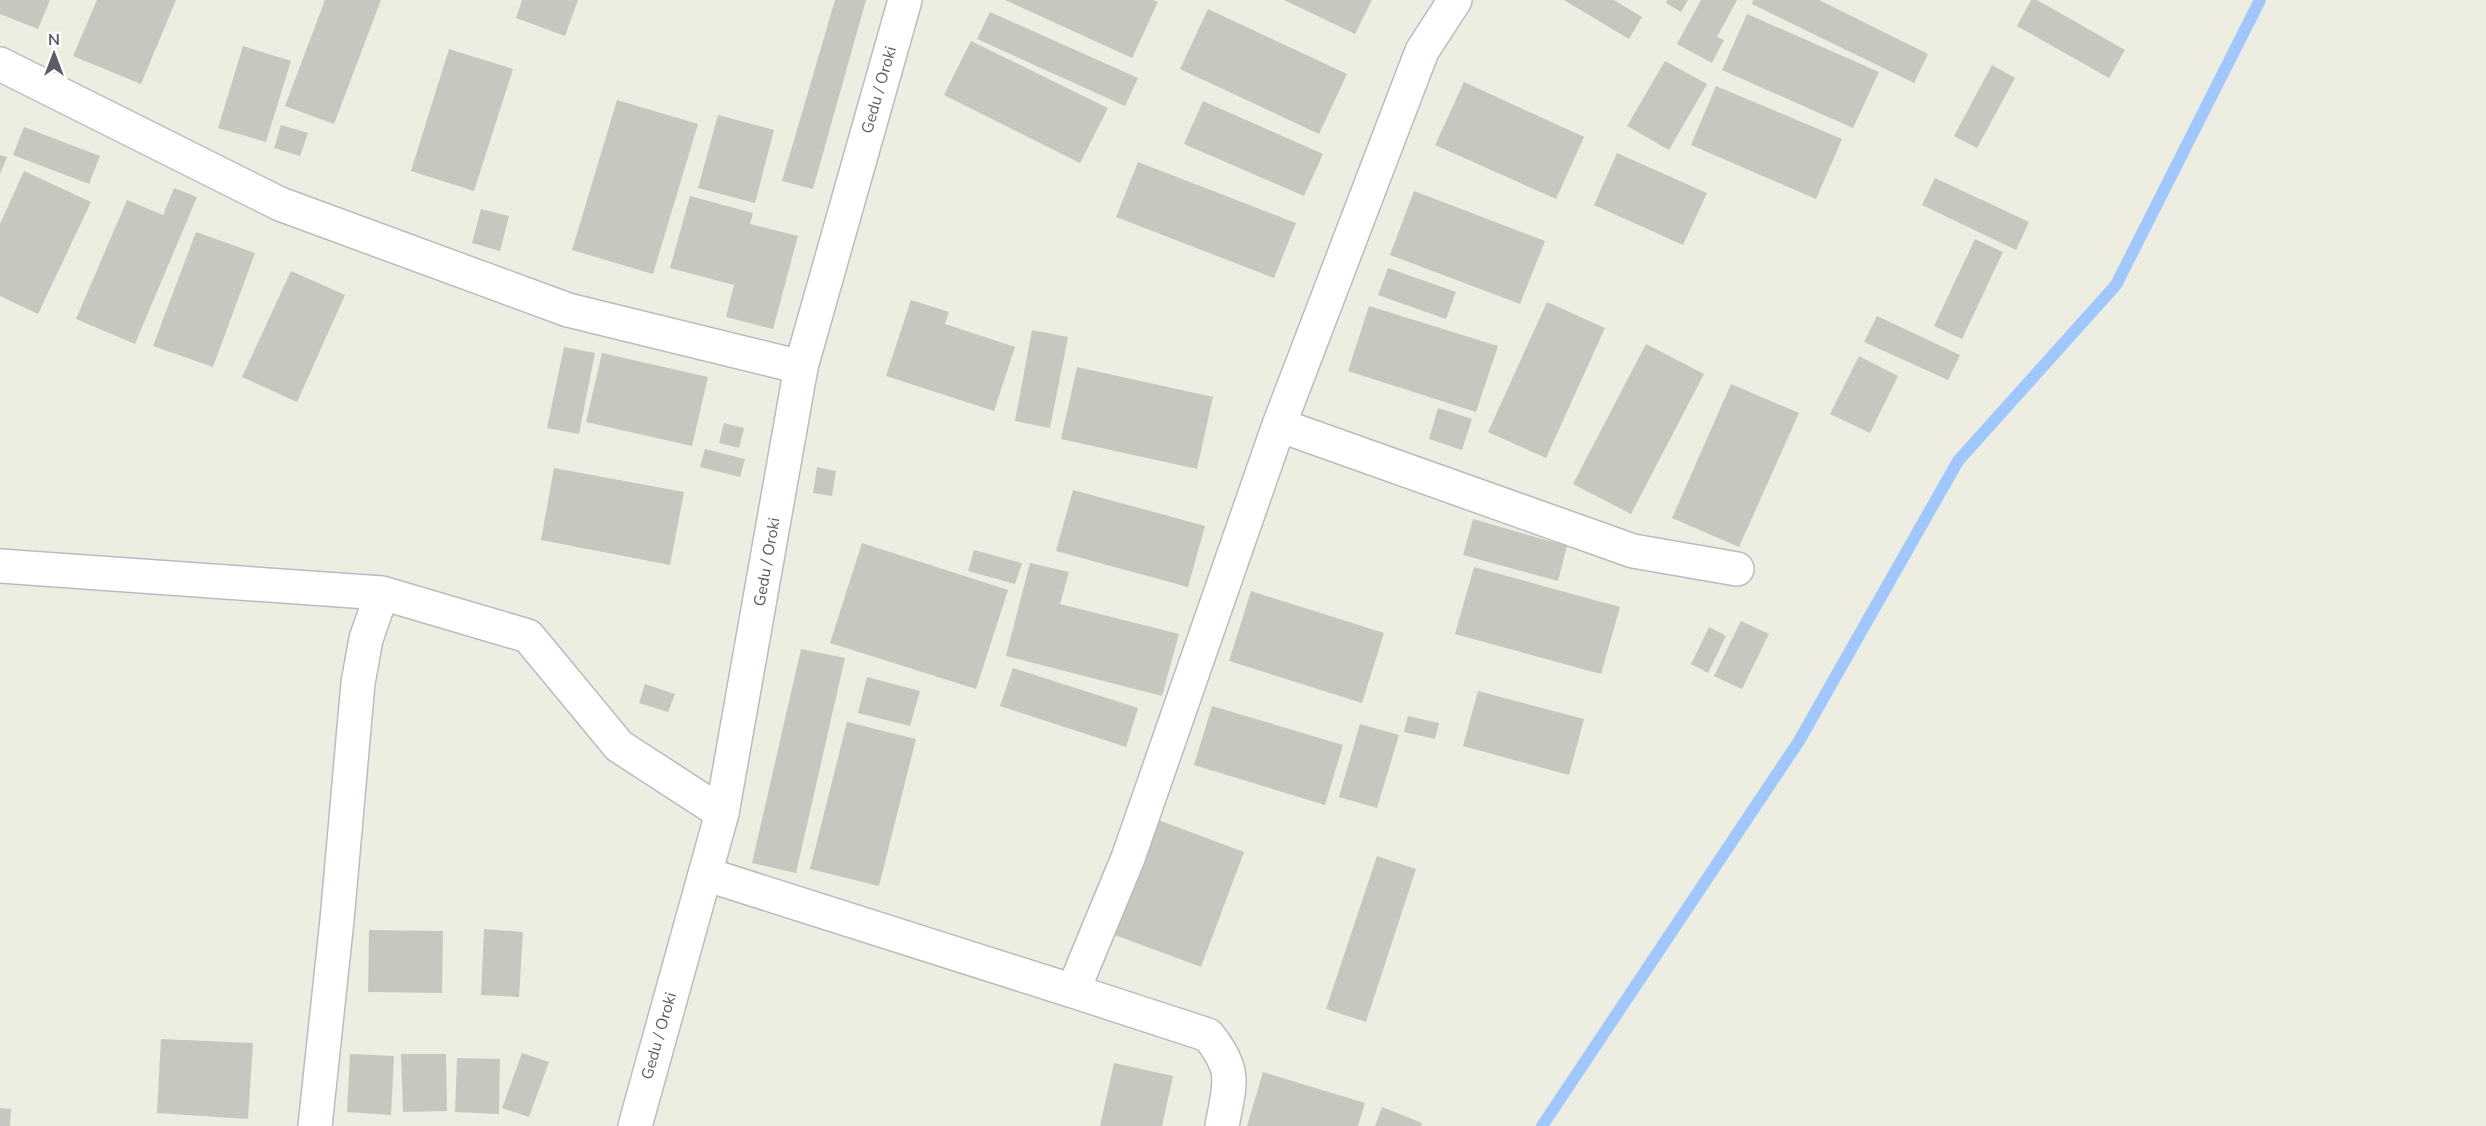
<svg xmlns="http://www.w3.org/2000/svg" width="2486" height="1126" font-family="'Nunito Sans',sans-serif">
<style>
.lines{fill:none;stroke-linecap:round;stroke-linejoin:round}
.stream{stroke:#a1c7ff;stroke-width:12}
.building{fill:#c8c7bf}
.minor-casing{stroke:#babbc1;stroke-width:36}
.tertiary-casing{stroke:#babbc1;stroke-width:36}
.minor{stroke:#fff;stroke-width:33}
.tertiary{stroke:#fff;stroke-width:33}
.labels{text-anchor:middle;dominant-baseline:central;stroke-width:4.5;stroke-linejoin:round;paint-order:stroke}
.street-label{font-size:16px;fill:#5a5d63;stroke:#fff}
</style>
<rect width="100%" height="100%" fill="#edede2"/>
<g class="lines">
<!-- stream -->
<path class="stream" d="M 1542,1126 L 1799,741 L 1958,461 L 2116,285 L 2260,0"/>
</g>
<!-- building -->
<path class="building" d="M 0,0 L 50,0 L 38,29 L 0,14 Z
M 97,0 L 176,0 L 141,84 L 73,56 Z
M 325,0 L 381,0 L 334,124 L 285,106 Z
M 522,0 L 578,0 L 565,36 L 516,18 Z
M 835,0 L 866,0 L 813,189 L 782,181 Z
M 1005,0 L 1153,0 L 1158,2 L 1132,58 Z
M 1284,0 L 1372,0 L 1355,34 Z
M 1564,0 L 1614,0 L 1642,17 L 1629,39 Z
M 1667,0 L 1688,0 L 1681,12 L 1666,3 Z
M 1701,0 L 1737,0 L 1717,37 L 1724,40 L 1712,63 L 1677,44 Z
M 1753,0 L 1819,0 L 1928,54 L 1914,83 L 1752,4 Z
M 2031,0 L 2037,0 L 2125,50 L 2109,78 L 2017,26 Z
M 1208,9 L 1347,74 L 1319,134 L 1180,69 Z
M 990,12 L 1138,78 L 1125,106 L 977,39 Z
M 1747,14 L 1879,72 L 1853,128 L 1722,70 Z
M 971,41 L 1108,108 L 1080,163 L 944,95 Z
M 243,46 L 291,61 L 266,142 L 218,128 Z
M 449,49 L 513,69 L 474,191 L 411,171 Z
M 1665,61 L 1707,84 L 1669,150 L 1627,126 Z
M 1992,65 L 2015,78 L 1977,148 L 1954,136 Z
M 1464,82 L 1584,137 L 1556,199 L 1435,145 Z
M 1716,86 L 1842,139 L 1816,199 L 1691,145 Z
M 617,100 L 698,124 L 653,274 L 572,250 Z
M 1203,101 L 1323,154 L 1304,196 L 1184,144 Z
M 718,115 L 774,130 L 755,203 L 698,188 Z
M 281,125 L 308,133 L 300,156 L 274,148 Z
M 24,127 L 100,156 L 89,184 L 13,155 Z
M 1617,153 L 1707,193 L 1683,245 L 1594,205 Z
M 0,155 L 7,157 L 0,174 Z
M 1138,162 L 1296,223 L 1274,278 L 1116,217 Z
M 24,171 L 91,202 L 38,314 L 0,296 L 0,224 Z
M 1935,178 L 2029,222 L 2016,250 L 1922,205 Z
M 174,188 L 197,197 L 135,344 L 76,319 L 127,200 L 163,215 Z
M 1414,191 L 1545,241 L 1520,304 L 1390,255 Z
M 690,196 L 753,213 L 750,224 L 798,236 L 773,329 L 726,317 L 734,285 L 670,268 Z
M 481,209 L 509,216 L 500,251 L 472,243 Z
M 196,232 L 255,253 L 213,367 L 153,346 Z
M 1975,239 L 2003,252 L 1962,339 L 1934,326 Z
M 1388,268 L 1456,292 L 1446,319 L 1378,295 Z
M 291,271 L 345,295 L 297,402 L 242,377 Z
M 911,300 L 949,312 L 945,324 L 1015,347 L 994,411 L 886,376 Z
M 1547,302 L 1605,328 L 1546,458 L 1488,432 Z
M 1369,306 L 1498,346 L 1476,412 L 1348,371 Z
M 1877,316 L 1960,355 L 1948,380 L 1864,342 Z
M 1032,330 L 1068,337 L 1050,428 L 1015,421 Z
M 1646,344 L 1704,374 L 1631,514 L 1573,484 Z
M 564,347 L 595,353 L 579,434 L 547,428 Z
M 602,353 L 708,377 L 692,446 L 586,422 Z
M 1859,356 L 1898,376 L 1870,433 L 1830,414 Z
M 1077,367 L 1213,397 L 1197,469 L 1061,439 Z
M 1731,384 L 1799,413 L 1739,547 L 1672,518 Z
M 1438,408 L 1472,419 L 1462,450 L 1429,439 Z
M 724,423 L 744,428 L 739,448 L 719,443 Z
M 705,449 L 745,459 L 740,477 L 700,467 Z
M 817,467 L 836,471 L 832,496 L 813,493 Z
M 554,468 L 684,492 L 670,565 L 541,540 Z
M 1073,490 L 1205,526 L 1188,587 L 1056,551 Z
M 1473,519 L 1567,546 L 1558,581 L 1463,555 Z
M 862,543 L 1008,590 L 976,689 L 830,643 Z
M 974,550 L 1022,563 L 1015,584 L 968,571 Z
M 1030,563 L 1069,572 L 1060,604 L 1179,634 L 1162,696 L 1006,656 Z
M 1474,567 L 1620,607 L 1601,674 L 1455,634 Z
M 1251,591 L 1384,633 L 1362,703 L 1229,661 Z
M 1741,621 L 1769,634 L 1742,689 L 1714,676 Z
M 1709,627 L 1726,636 L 1708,673 L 1691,664 Z
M 801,649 L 845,658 L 796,873 L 752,863 Z
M 1013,668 L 1138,708 L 1126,747 L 1000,706 Z
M 867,677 L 920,691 L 910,726 L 858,713 Z
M 645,684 L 675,694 L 668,712 L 639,703 Z
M 1478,691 L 1584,719 L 1569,775 L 1463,746 Z
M 1212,706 L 1343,745 L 1325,805 L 1194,765 Z
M 1408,716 L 1439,723 L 1435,739 L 1404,732 Z
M 847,722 L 916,739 L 879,886 L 810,869 Z
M 1360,724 L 1399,735 L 1377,808 L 1339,797 Z
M 1158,820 L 1244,852 L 1201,967 L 1115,935 Z
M 1377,856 L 1416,869 L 1366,1022 L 1326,1009 Z
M 484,929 L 523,932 L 519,997 L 481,995 Z
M 369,930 L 443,931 L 442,993 L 368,992 Z
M 161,1039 L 253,1043 L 248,1119 L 157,1113 Z
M 522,1053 L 549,1062 L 529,1117 L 502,1108 Z
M 350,1054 L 394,1056 L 391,1115 L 347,1112 Z
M 401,1054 L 446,1054 L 447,1111 L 403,1112 Z
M 457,1058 L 500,1059 L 499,1114 L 455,1112 Z
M 1114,1063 L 1173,1076 L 1162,1126 L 1100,1126 Z
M 1263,1072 L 1365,1103 L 1358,1126 L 1247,1126 Z
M 1382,1107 L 1422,1123 L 1421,1126 L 1375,1126 Z
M 0,1108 L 11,1109 L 10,1126 L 0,1126 Z"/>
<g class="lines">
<defs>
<path id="minor" d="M 0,64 L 280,204 L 568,310 L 801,367
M 1279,425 L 1633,551 L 1737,569
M 0,566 L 382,593 L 528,636 L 619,746 L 722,813
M 705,874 L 1073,991 L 1128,858 L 1279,425 L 1422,51 L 1455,0
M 1073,991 L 1208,1035 C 1237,1071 1230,1083 1222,1126
M 315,1126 L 337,920 L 358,683 L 366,639 L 382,593"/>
<path id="tertiary" d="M 635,1126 L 722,813 L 801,367 L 905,0"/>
</defs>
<!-- minor casing -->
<use href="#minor" class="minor-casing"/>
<!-- tertiary casing -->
<use href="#tertiary" class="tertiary-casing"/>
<!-- minor -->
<use href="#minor" class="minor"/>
<!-- tertiary -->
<use href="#tertiary" class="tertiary"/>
</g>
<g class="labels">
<!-- street labels -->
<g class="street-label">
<text transform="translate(879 90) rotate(-74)">Gedu / Oroki</text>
<text transform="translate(767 562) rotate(-80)">Gedu / Oroki</text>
<text transform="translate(659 1036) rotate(-74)">Gedu / Oroki</text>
</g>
</g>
<!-- north arrow -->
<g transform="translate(54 54)" stroke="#ffffff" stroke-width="4.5" paint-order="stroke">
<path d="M0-4.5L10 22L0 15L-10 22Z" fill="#5a5d63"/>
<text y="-9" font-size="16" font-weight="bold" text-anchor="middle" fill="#5a5d63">N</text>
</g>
</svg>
